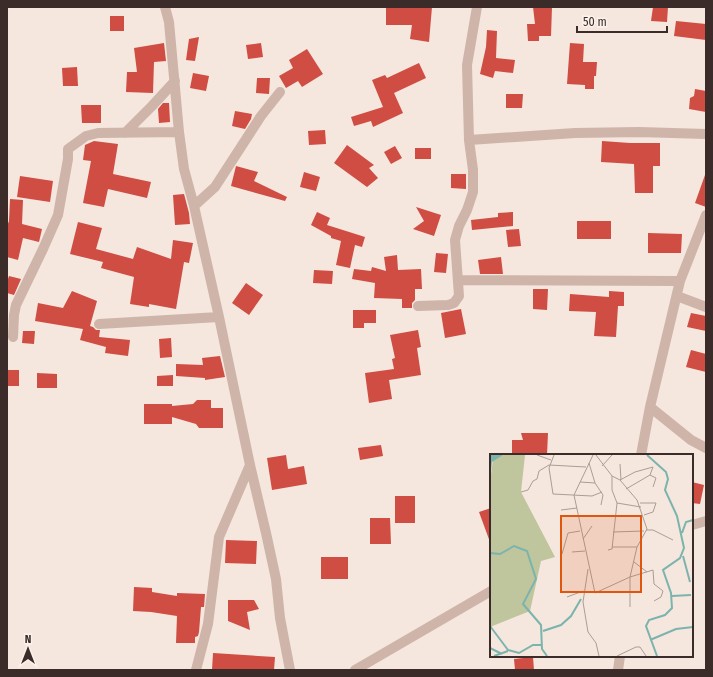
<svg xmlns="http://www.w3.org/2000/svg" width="713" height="677" font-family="'Fira Sans Condensed',sans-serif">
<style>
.building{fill:#cf4d42}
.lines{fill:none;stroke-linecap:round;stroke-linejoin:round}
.street{stroke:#ceb4a9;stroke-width:10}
.inset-river{fill:none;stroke:#7bb4ad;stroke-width:2}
.inset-road{fill:none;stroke:#ab9c96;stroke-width:1}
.view{fill:#df570d;fill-opacity:0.15;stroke:#df570d;stroke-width:2}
.inset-edge{fill:none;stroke:#3b2c29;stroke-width:2}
</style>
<rect width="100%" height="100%" fill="#f5e6de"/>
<!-- building -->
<path class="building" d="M 386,7 L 432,7 L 429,42 L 410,39 L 412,25 L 386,25 Z
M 533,7 L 552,7 L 551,36 L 539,36 L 539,41 L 528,41 L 527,24 L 535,24 Z
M 653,7 L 668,7 L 667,22 L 651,21 Z
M 110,16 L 124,16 L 124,31 L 110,31 Z
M 676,21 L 706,24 L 706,40 L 674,36 Z
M 487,30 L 497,31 L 496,58 L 515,60 L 513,73 L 495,71 L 493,78 L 480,74 L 486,47 Z
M 199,37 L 195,61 L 186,60 L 189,39 Z
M 164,43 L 166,61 L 154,62 L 153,93 L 126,92 L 127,72 L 137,72 L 134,48 Z
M 261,43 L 263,57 L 248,59 L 246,45 Z
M 570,43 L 584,44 L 583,62 L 597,62 L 596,76 L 594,76 L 594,89 L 585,89 L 585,85 L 567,84 Z
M 307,49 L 323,74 L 302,87 L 298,81 L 286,88 L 279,76 L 293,68 L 289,60 Z
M 419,63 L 426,78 L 394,93 L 403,113 L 373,127 L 371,121 L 354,126 L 351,117 L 383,107 L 372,80 L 385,75 L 387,78 Z
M 77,67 L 78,86 L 63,86 L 62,68 Z
M 193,73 L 209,76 L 206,91 L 190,88 Z
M 257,78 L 270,78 L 269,94 L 256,93 Z
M 695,89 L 706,91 L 706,112 L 689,109 L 690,98 L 694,96 Z
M 506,94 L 523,94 L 522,108 L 506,108 Z
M 163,103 L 169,103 L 170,122 L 159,123 L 158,109 Z
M 81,105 L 101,105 L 101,123 L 82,123 Z
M 235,111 L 252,114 L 251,119 L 245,129 L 232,126 Z
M 325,130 L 326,144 L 309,145 L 308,131 Z
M 94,141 L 118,144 L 113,174 L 151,182 L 147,198 L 108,189 L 104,207 L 83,203 L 91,161 L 83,160 L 85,145 Z
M 602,141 L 630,143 L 660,143 L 660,166 L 653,166 L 653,193 L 635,193 L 634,164 L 601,162 Z
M 347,145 L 374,165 L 369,168 L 378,178 L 367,187 L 334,163 Z
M 395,146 L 402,158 L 391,164 L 384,152 Z
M 415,148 L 431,148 L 431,159 L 415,159 Z
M 236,166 L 258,172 L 254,181 L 287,197 L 285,201 L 231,186 Z
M 304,172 L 320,177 L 316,191 L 300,187 Z
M 451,174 L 466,174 L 466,189 L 451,188 Z
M 705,175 L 706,176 L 706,207 L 695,203 Z
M 20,176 L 53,181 L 50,202 L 17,197 Z
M 184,194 L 189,213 L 190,224 L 175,225 L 173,195 Z
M 10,199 L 23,200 L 22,224 L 42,229 L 39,242 L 23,238 L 18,260 L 7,257 L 7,226 L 9,221 Z
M 416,207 L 441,215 L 434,236 L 413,229 L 424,221 Z
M 317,212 L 330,218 L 327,225 L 365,237 L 362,247 L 355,245 L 350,268 L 336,265 L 341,241 L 331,238 L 331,236 L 311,225 Z
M 513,212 L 513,226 L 472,230 L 471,220 L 498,217 L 498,213 Z
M 577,221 L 611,221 L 611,239 L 577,239 Z
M 78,222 L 102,228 L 96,249 L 133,259 L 137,247 L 171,259 L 173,240 L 193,243 L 189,263 L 184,262 L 176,309 L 149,304 L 149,307 L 130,304 L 134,277 L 101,268 L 103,262 L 70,254 Z
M 519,229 L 521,246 L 508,247 L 506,230 Z
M 648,233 L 682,234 L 681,253 L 648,253 Z
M 436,253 L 448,254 L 446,273 L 434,272 Z
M 397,255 L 398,270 L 421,269 L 422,289 L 415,289 L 415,300 L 412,303 L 412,308 L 402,308 L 402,299 L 374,298 L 375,283 L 352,279 L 354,269 L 371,271 L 372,267 L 386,271 L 384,257 Z
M 501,257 L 503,274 L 480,274 L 478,260 Z
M 314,270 L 333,271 L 332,284 L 313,283 Z
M 9,276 L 21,279 L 14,295 L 7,293 L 7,282 Z
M 246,283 L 263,295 L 249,315 L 232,303 Z
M 533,289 L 548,289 L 547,310 L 533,309 Z
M 72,291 L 97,301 L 90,326 L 93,327 L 96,330 L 100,330 L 99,337 L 130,340 L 128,356 L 105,353 L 106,347 L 80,340 L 83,329 L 35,321 L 38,303 L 63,308 Z
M 609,291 L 624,292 L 624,306 L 618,306 L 616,337 L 594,336 L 596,312 L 569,311 L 570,294 L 609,297 Z
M 461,309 L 466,334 L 445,338 L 441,313 Z
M 353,310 L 376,310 L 376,323 L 364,323 L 364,328 L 353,328 Z
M 691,313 L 706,316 L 706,331 L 687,327 Z
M 418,330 L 421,347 L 417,348 L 421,375 L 389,380 L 392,399 L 369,403 L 365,373 L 394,369 L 392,359 L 395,358 L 390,335 Z
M 23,331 L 35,331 L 34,344 L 22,343 Z
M 171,338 L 172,357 L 160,358 L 159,339 Z
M 691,350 L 706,354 L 706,372 L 686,367 Z
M 220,356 L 225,377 L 205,380 L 205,378 L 176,376 L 176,364 L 203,365 L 202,358 Z
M 7,370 L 19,370 L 19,386 L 7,386 Z
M 37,373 L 57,374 L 57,388 L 37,388 Z
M 173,375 L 173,386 L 157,386 L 157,376 Z
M 197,400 L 211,400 L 211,408 L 223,408 L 223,428 L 199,428 L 196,424 L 172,417 L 172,424 L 144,424 L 144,404 L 172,404 L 172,406 L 193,404 Z
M 521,433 L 548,433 L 547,455 L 512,455 L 512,440 L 523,440 Z
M 381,445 L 383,456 L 360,460 L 358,448 Z
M 286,455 L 288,469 L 304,466 L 307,484 L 272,490 L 267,458 Z
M 692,482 L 704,485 L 700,504 L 692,503 Z
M 395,496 L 415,496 L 415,523 L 395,523 Z
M 491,508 L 491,542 L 490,542 L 479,512 Z
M 370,518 L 390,518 L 391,544 L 370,544 Z
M 226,540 L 257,541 L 256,564 L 225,563 Z
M 321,557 L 348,557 L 348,579 L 321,579 Z
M 134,587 L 152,588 L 152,592 L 177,596 L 177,593 L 205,594 L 204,607 L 201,607 L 199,632 L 198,636 L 195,637 L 195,643 L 176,643 L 177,616 L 151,612 L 133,611 Z
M 228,600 L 254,600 L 259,609 L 247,612 L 250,630 L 228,621 Z
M 213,653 L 275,657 L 274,670 L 212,670 Z
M 533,657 L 534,670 L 515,670 L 514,659 Z"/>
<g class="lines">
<!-- street -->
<path class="street" d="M 165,7 L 169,22 L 179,132 L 184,169 L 194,206 L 219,317 L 250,465 L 266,533 L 276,579 L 280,618 L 290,670
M 125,133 L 152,106 L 175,81
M 469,140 L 575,133 L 639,132 L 706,134
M 194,206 L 215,187 L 261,116 L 280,92
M 458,280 L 680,281
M 677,296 L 706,307
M 418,306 L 448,305 L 454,303 L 459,296 L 455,240 L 459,226 L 467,210 L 473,192 L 473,170 L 469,140 L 467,65 L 477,7
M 99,324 L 219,317
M 13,337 L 14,315 L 16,305 L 43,249 L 58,215 L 68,159 L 68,149 L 86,136 L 98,133 L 179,132
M 650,407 L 691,440 L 706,448
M 641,455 L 650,407 L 680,281 L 706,215
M 692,525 L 706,521
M 196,670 L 208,624 L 219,537 L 250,465
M 355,670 L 491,591
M 618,670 L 620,656"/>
</g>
<!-- overview -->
<g transform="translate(490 454)">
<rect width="203" height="203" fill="#f5e6de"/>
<path d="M 13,1 L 35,1 L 31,38 L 65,103 L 51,107 L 40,157 L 0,173 L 0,27 L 3,6 Z" fill="#bfc59d"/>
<path d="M 13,1 L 2,8 L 0,27 L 0,1 Z" fill="#7bb4ad"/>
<path class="inset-river" d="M 157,1 L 176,18 L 178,25 L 175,36 L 187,62 L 194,94 L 190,104 L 173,116 L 181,139 L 182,154 L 175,161 L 159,166 L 156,172 L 167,202M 192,79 L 196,68 L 203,66M 0,99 L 10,100 L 24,92 L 37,97 L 46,125 L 33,150 L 51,171 L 52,195 L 57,202M 193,102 L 200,128M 182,142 L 201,141M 0,172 L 18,196 L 29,199 L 43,191 L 51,191M 53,177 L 71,171 L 81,162 L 91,145M 160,186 L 186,175 L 203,173M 0,194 L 12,200M 4,202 L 18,197"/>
<path class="inset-road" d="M 47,1 L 61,6M 64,1 L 59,14 L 63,40 L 102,42 L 112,38M 103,1 L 84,41 L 105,139 L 140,123 L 147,93 L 157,75 L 147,46 L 130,26 L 122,22 L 106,1M 99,9 L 105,29 L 113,41 L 111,51M 130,10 L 131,26M 112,12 L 122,1M 160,21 L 166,24 L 163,33M 122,22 L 122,36 L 127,49 L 151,53M 130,26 L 145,18 L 163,13 L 160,21 L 136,35M 90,28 L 105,29M 31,38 L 38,36 L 43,27 L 47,25 L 49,17 L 59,11 L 96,13M 150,49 L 166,49M 71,56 L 87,54M 154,61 L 163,58 L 166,49M 156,76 L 163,76 L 183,86M 123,78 L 154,77M 93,85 L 102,72M 122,93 L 147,93M 118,96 L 122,95 L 127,49M 82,98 L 95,97M 72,100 L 78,79 L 90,77M 144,108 L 157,118M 98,115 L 93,148 L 98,178 L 106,189 L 109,202M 77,143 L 93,137M 140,153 L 140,123 L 163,116 L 164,130 L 173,137 L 171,143 L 164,147M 127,202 L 146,193 L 150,193 L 156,202"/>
<path class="view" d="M 71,62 L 151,62 L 151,138 L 71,138 Z"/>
<rect width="203" height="203" class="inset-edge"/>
</g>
<!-- border -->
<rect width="713" height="677" fill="none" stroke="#3b2c29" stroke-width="16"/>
<!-- north arrow -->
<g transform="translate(28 649)" stroke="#fbf2ec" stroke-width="3" paint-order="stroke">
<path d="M0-3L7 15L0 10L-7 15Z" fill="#3b2c29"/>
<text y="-6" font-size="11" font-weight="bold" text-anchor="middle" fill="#3b2c29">N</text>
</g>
<!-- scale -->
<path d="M577 26v6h90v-6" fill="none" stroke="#3b2c29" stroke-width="2"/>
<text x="583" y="26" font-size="12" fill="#3b2c29" stroke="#fbf2ec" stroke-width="3" paint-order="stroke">50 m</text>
</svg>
